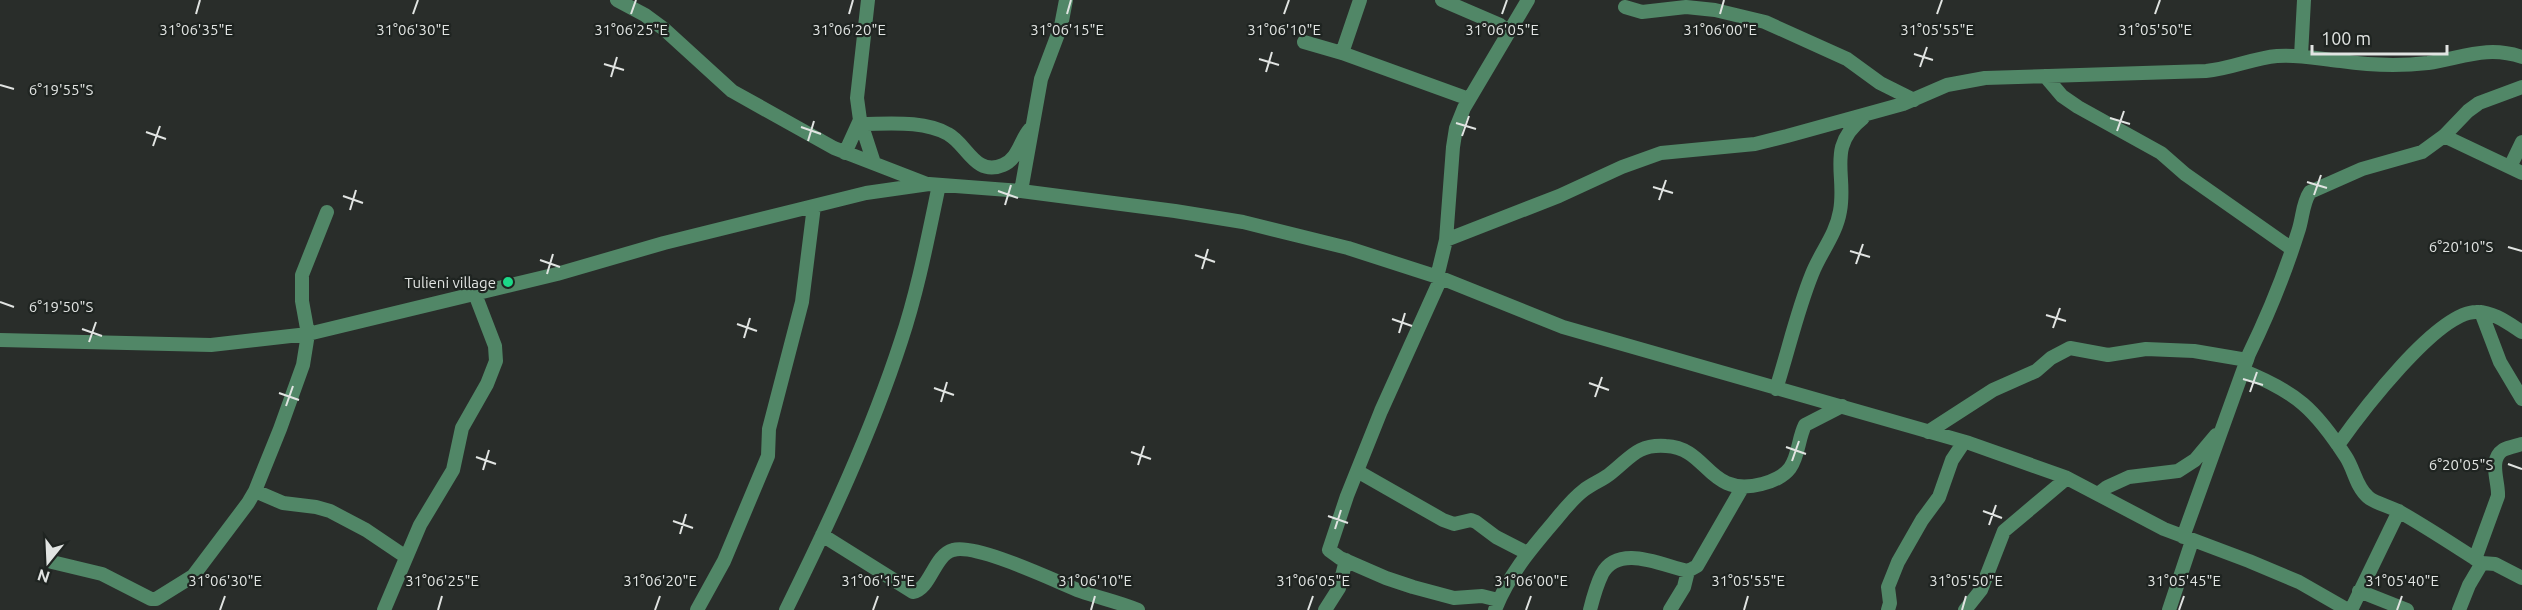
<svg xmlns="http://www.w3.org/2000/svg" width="2522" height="610" font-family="Ubuntu,sans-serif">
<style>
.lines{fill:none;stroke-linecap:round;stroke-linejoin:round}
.minor{stroke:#518767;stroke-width:14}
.ticks{fill:none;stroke:#e1e4e2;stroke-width:2}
.poi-dot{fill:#1cd988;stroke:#1f2421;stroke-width:2}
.labels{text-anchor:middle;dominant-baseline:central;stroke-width:4.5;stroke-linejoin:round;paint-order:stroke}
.poi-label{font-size:15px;fill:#e1e4e2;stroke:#1f2421;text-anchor:end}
.ticks-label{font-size:15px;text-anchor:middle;fill:#e1e4e2;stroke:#1f2421;stroke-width:4.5;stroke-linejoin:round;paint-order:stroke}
</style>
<rect width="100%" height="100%" fill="#292d2a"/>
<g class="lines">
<!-- minor -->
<path class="minor" d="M 617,0 L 645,15 L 664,29 L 732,91 L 834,148 L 927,184
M 868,0 L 857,98 L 860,120 L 874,163
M 1442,0 L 1500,25 L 1508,31
M 1625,7 L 1642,12 L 1686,7 L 1715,10 L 1765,22 L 1847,59 L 1880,83 L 1914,100
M 1304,42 L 1342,53 L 1469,99
M 1342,53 L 1360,0
M 2301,56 L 2304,0
M 2045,76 L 2062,96 L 2078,107 L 2161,153 L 2185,174 L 2292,249
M 861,124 C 888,124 923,120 948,134 C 967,144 975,177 1003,165 C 1019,158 1020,140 1030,129
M 2444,136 L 2522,173
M 845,153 L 860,120
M 2510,167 L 2522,142
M 1021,191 L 1041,79 L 1061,26 L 1066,0
M 1446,240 L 1559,196 L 1622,167 L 1661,153 L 1755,144 L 1787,136 L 1903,104 L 1947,85 L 1985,78 L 2206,71 C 2231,69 2253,58 2277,56 C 2298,54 2320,59 2341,61 C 2368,65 2401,66 2428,63 C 2462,58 2487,45 2522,57
M 1437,277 L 1446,240 L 1453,147 L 1456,128 L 1464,108 L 1528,0
M 1441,278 L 1381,411 L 1347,496 L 1329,550 L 1340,558 L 1386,578 L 1413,587 L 1454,598 L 1482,596 L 1498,600
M 2481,312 L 2500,362 L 2522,399
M 0,340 L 211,345 L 308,334 L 557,274 L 664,243 L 866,193 L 929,184 L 1021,191 L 1175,211 L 1243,222 L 1348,248 L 1441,278 L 1563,327 L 1969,443 L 2065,477 L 2164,529 L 2249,561 L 2299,582 L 2348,610
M 2244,371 C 2296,392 2315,409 2346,457 C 2354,469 2356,487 2368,497 C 2376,504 2390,506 2400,512 C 2428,528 2455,546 2482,563
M 1776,389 C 1788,352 1797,311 1812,274 C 1820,253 1836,235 1840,211 C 1847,174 1826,147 1863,118
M 1928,432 L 1993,390 L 2036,371 L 2051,358 L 2070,348 L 2108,355 L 2146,349 L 2194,351 L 2247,360
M 2338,445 C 2360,414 2437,312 2476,312 C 2492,311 2508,323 2522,332
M 1357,471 L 1443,520 L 1454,524 L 1471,520 L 1476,522 L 1496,537 L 1527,553
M 255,491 L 283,503 L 316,507 L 330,511 L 366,530 L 406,557
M 2098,494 L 2107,487 L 2129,477 L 2178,471 L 2195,460 L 2216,435
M 822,535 L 913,592 C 930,590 934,555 953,550 C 976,543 1055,581 1080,591 C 1099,598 1119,602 1138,610
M 2183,537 L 2249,354 C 2268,315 2285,273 2298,232 C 2303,218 2302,204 2310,192 L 2362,169 L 2422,152 L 2444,136 L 2468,111 L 2479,103 L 2522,87
M 2475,559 L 2498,496 C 2499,482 2488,460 2503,450 C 2509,447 2516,446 2522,444
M 52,562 L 102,574 L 151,599 L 156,599 L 193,576 L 248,503 L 255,491 L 280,429 L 303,365 L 308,334 L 302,301 L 302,275 L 327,212
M 2359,591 L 2407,610
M 384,610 L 420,525 L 453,470 L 462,428 L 487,384 L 496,361 L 495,346 L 475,294
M 697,610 L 724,561 L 768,456 L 769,429 L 802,302 L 814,206
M 786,610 C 829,523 871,433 901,341 C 918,290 928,237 939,185
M 1325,610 L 1339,588 L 1346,560
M 1495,610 C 1508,576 1530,550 1553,523 C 1563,511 1572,499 1584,490 C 1593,483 1603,480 1611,473 C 1631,457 1638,444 1666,446 C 1709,448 1707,498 1762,484 C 1772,482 1784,476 1790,468 C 1799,455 1798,439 1805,425 L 1842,406
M 1590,610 C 1593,598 1596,586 1602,574 C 1619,543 1663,566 1688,571 L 1697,566 L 1742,488
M 1670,610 L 1684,587 L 1688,571
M 1888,610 L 1890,603 L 1888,587 L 1898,562 L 1922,520 L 1939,497 L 1952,460 L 1964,442
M 1965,610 L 1981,590 L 2004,531 L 2067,478
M 2169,610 L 2192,541
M 2351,610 L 2399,511
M 2459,610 L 2469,585 L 2482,563 L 2495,564 L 2522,578"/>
</g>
<!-- ticks -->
<path class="ticks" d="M 196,14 L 200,0M 413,14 L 418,0M 631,14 L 636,0M 849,14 L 853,0M 1067,14 L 1071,0M 1284,14 L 1289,0M 1502,14 L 1507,0M 1720,14 L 1724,0M 1937,14 L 1942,0M 2155,14 L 2160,0M 1914,54 L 1933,60M 1259,59 L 1279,65M 604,64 L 624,70M 1920,67 L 1927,47M 1266,72 L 1272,52M 611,77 L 617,57M 0,85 L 14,89M 2110,118 L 2130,124M 1456,123 L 1476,129M 801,127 L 821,134M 2117,131 L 2124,111M 146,132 L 166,139M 1462,136 L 1469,116M 808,141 L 814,121M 153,146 L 160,126M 2307,182 L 2327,188M 1653,187 L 1673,193M 998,191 L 1018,198M 2314,195 L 2321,175M 343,196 L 363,203M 1659,200 L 1666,180M 1005,205 L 1011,185M 350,210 L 356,190M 2508,247 L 2522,251M 1850,251 L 1870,257M 1195,255 L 1215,262M 540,260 L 560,267M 1856,264 L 1863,244M 1202,269 L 1208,249M 547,274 L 553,254M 0,302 L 14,307M 2046,315 L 2066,321M 1392,319 L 1412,326M 737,324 L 757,331M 2053,328 L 2060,308M 82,329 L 102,336M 1399,333 L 1405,313M 744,338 L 750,318M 89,342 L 96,322M 2243,379 L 2263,385M 1589,383 L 1609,390M 934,388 L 954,395M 2250,392 L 2257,372M 279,393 L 299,400M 1595,397 L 1602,377M 941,402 L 947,382M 286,406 L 293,386M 1786,447 L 1806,454M 1131,452 L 1151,459M 476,457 L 496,464M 1792,461 L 1799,441M 2508,464 L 2522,469M 1138,465 L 1144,446M 483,470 L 489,450M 1983,511 L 2002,518M 1328,516 L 1348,523M 673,521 L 693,528M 1989,525 L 1996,505M 1335,529 L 1341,510M 680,534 L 686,514M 220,610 L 225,596M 438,610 L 442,596M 655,610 L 660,596M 873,610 L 878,596M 1091,610 L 1095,596M 1308,610 L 1313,596M 1526,610 L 1531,596M 1744,610 L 1748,596M 1962,610 L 1966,596M 2179,610 L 2184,596M 2397,610 L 2402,596"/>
<!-- markers -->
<circle class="poi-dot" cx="508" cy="282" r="6"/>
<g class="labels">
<!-- poi labels -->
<g class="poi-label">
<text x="496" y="282">Tulieni village</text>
</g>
</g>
<g class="ticks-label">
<text x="196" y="35">31°06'35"E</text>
<text x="413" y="35">31°06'30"E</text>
<text x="631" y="35">31°06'25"E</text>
<text x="849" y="35">31°06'20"E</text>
<text x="1067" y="35">31°06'15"E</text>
<text x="1284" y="35">31°06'10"E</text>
<text x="1502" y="35">31°06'05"E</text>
<text x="1720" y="35">31°06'00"E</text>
<text x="1937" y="35">31°05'55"E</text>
<text x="2155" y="35">31°05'50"E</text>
<text x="61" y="95">6°19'55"S</text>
<text x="2461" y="252">6°20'10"S</text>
<text x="61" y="312">6°19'50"S</text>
<text x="2461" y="470">6°20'05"S</text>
<text x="225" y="586">31°06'30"E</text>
<text x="442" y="586">31°06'25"E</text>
<text x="660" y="586">31°06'20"E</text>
<text x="878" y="586">31°06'15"E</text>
<text x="1095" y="586">31°06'10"E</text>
<text x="1313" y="586">31°06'05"E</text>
<text x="1531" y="586">31°06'00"E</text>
<text x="1748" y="586">31°05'55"E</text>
<text x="1966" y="586">31°05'50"E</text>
<text x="2184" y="586">31°05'45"E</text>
<text x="2402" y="586">31°05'40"E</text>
</g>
<!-- north arrow -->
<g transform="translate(48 562) rotate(198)" stroke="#1f2421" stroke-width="4.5" paint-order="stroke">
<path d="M0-4.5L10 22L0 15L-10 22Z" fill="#e1e4e2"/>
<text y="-9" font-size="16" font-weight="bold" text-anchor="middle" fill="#e1e4e2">N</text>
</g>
<!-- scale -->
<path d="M2312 45v9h135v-9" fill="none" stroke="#e1e4e2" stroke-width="3"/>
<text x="2321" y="45" font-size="18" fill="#e1e4e2" stroke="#1f2421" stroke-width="4.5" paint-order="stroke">100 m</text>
</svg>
